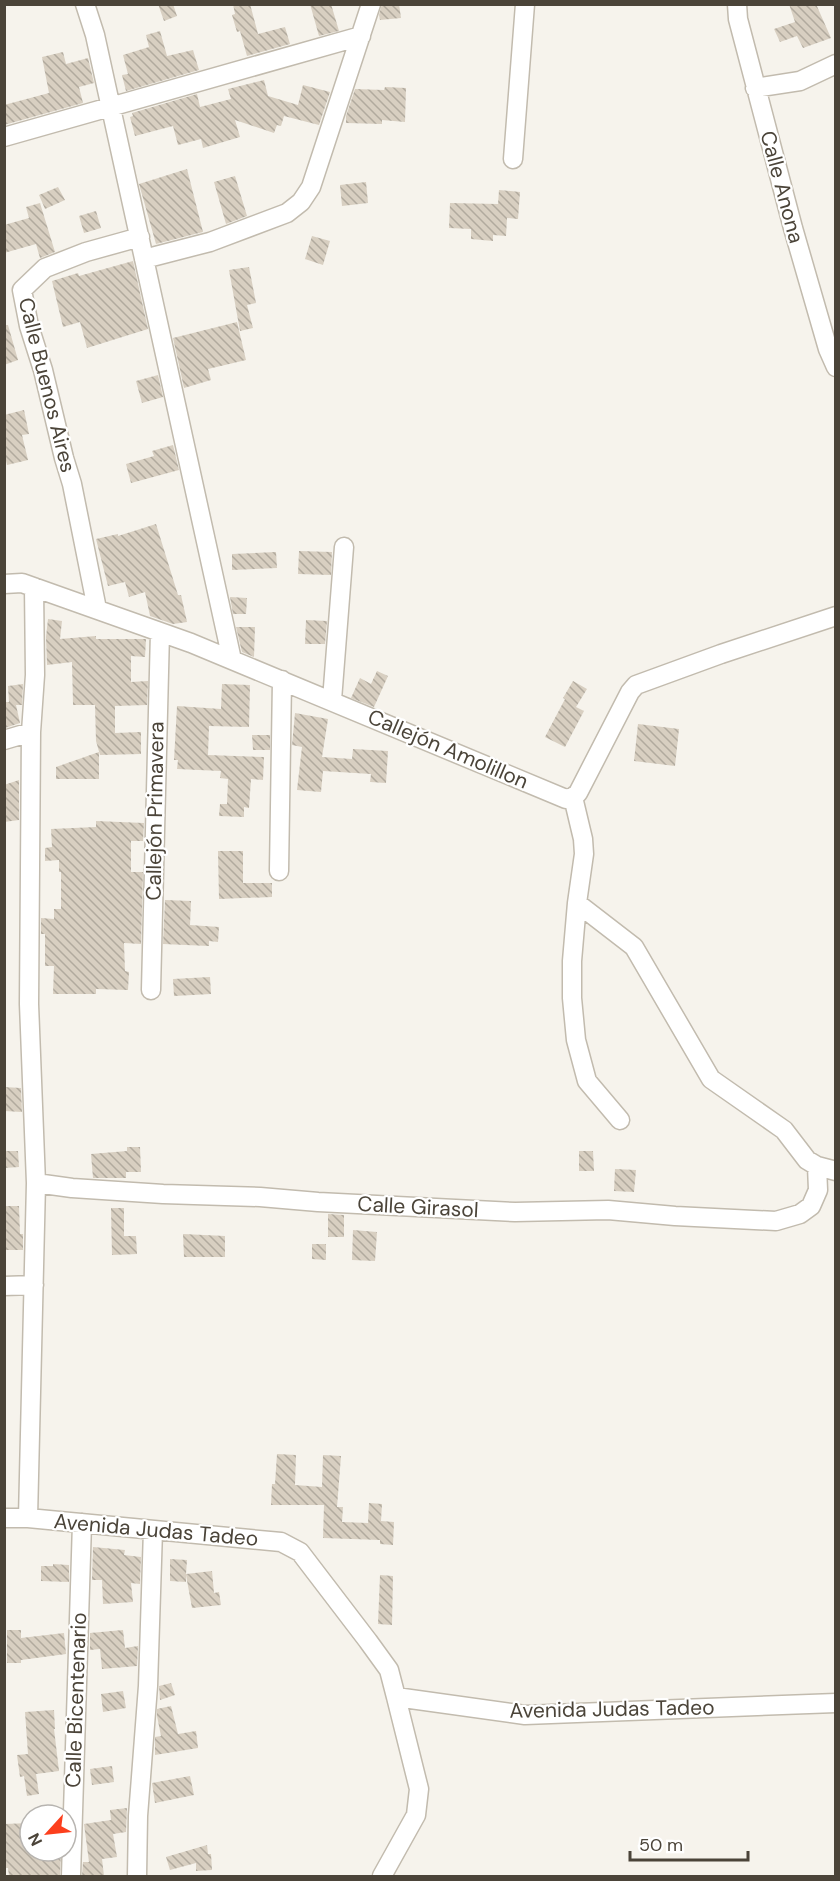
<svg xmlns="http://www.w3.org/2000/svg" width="840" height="1881" font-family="'DM Sans',sans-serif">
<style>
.building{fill:url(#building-back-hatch)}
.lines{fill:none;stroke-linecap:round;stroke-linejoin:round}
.minor-casing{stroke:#c2bbae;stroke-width:21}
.minor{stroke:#fff;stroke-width:18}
.labels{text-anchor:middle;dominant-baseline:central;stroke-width:4.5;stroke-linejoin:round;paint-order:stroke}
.street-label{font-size:21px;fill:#4b4439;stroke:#fff}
</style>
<defs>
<pattern id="building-back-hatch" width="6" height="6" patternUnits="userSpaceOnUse" patternTransform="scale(1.5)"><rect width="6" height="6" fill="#d8cfc1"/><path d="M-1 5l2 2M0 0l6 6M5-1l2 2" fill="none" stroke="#b1aa9e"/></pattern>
</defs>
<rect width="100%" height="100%" fill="#f6f3ec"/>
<!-- building -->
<path class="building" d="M 158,4 L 173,4 L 177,16 L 164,21 Z
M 233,4 L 250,4 L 258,34 L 285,27 L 290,44 L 247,56 L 240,31 L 237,32 L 232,15 L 235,14 Z
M 310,4 L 331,4 L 339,31 L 319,36 Z
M 382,4 L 399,4 L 401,18 L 380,20 L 379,15 Z
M 789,4 L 816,4 L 831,38 L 803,48 L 797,36 L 780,42 L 774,29 L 795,22 Z
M 160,31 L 167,56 L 193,50 L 199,70 L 126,91 L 122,75 L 128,74 L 123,55 L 149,47 L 146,35 Z
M 63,52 L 66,64 L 88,58 L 94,83 L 79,87 L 83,103 L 4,125 L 4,105 L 49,93 L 42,57 Z
M 264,80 L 268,96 L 298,105 L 303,85 L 330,92 L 319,125 L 284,116 L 281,126 L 277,125 L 274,133 L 235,120 L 240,137 L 203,148 L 201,139 L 178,145 L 173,126 L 135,136 L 130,117 L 133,116 L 132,113 L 197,94 L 200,107 L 231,99 L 228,89 Z
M 385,87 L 406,88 L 405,122 L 382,120 L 382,124 L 346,123 L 346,116 L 355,89 L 384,90 Z
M 187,169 L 203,232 L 156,244 L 139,184 Z
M 235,176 L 247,216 L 226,224 L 214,182 Z
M 366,182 L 368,203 L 342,206 L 340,185 Z
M 58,187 L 65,200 L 45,209 L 39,195 Z
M 499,190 L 520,192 L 518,219 L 507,218 L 506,236 L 493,235 L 493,241 L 471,239 L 471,229 L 449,228 L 450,203 L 498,204 Z
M 40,203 L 55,252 L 40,258 L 36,244 L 4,253 L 4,225 L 29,218 L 26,207 Z
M 96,211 L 101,228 L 84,233 L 79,216 Z
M 312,236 L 330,241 L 323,265 L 305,259 Z
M 133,261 L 148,329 L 87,348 L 80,322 L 63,327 L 52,281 L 78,273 L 79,276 Z
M 249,267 L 256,303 L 247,305 L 253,328 L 240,331 L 229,270 Z
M 237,322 L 246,360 L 208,369 L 211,380 L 184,388 L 173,338 Z
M 4,325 L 8,325 L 18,360 L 4,365 Z
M 158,375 L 163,397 L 142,403 L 136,381 Z
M 24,410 L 29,434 L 22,435 L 28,460 L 7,465 L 4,452 L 4,415 Z
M 173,445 L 179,470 L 131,483 L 126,464 L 154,456 L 152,451 Z
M 156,524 L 178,595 L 181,595 L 187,622 L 173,624 L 150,616 L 145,592 L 129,597 L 125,582 L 108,586 L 96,539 L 118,534 L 118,536 Z
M 299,551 L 332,552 L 331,575 L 298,574 Z
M 276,552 L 277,568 L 232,570 L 232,554 Z
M 230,597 L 247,598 L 246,614 L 233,614 Z
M 48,619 L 62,621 L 60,639 L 96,636 L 96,639 L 146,639 L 145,657 L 131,656 L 131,682 L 148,681 L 147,705 L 115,706 L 115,733 L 141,732 L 141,754 L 100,755 L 96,741 L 95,705 L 73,705 L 72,662 L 47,665 L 46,637 Z
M 306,620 L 327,621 L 325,644 L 305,644 Z
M 236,627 L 255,627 L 254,657 L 242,652 Z
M 377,671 L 388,676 L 374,707 L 351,698 L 360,678 L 371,684 Z
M 573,681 L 587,689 L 576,707 L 584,711 L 565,747 L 545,737 L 565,699 L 563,698 Z
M 23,684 L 22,705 L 16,705 L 20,723 L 5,728 L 5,702 L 9,702 L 8,686 Z
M 222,684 L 250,685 L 249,727 L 209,726 L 208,755 L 264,757 L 263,780 L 251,779 L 249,808 L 244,807 L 244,817 L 219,816 L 220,804 L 227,804 L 228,779 L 220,778 L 221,771 L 177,769 L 178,760 L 174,760 L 177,706 L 221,709 Z
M 295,713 L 328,719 L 322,757 L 352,759 L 353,749 L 388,751 L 386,783 L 370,782 L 371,774 L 323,771 L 321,792 L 297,790 L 302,747 L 292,745 Z
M 638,724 L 679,729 L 675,766 L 634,761 Z
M 252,735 L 270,735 L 270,750 L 253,750 Z
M 99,752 L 99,779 L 56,779 L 56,767 Z
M 19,780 L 19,820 L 4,822 L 4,785 Z
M 96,821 L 144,823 L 143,841 L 131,841 L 131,872 L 143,872 L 141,944 L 124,943 L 125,971 L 129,972 L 128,990 L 96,989 L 96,994 L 53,994 L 54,966 L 45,966 L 45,934 L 41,934 L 41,918 L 54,919 L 54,909 L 61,909 L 61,872 L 59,872 L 59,860 L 45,861 L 45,848 L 52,847 L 51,829 L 96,827 Z
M 218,851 L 243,851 L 243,883 L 272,883 L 272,897 L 219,899 Z
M 165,900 L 191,901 L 190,925 L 219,927 L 218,942 L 209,941 L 209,946 L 163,944 Z
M 210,977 L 211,994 L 174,996 L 173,979 Z
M 4,1087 L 21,1088 L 22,1112 L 4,1111 Z
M 127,1147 L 140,1147 L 141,1172 L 126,1172 L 126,1178 L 93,1178 L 91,1154 L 127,1151 Z
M 4,1151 L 18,1151 L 19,1167 L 4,1168 Z
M 579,1151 L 593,1151 L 594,1171 L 579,1171 Z
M 615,1169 L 636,1170 L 634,1192 L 614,1191 Z
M 4,1206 L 19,1206 L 20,1234 L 23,1234 L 23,1250 L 4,1250 Z
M 111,1208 L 124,1208 L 124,1236 L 136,1236 L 137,1254 L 112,1255 Z
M 328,1214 L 344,1215 L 344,1237 L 328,1237 Z
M 353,1230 L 377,1232 L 375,1261 L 352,1260 Z
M 183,1234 L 225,1236 L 225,1257 L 184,1257 Z
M 312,1244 L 326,1244 L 326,1260 L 312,1259 Z
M 277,1454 L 296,1455 L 295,1485 L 322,1487 L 323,1455 L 341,1456 L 337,1507 L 343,1507 L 342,1522 L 368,1523 L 369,1503 L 382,1504 L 381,1521 L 394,1522 L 393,1545 L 380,1544 L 380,1540 L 323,1538 L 324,1505 L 271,1505 L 272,1484 L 275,1484 Z
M 93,1547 L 125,1550 L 124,1555 L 141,1557 L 140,1584 L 131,1583 L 133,1602 L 103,1604 L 102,1580 L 92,1580 Z
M 170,1559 L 187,1560 L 186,1574 L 212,1571 L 214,1593 L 219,1592 L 221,1605 L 192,1608 L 186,1575 L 186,1582 L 170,1581 Z
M 53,1564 L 69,1565 L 69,1582 L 41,1581 L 41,1566 L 53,1566 Z
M 380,1575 L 393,1576 L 392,1625 L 378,1624 Z
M 7,1630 L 21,1630 L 21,1638 L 64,1633 L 66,1654 L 21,1660 L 21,1663 L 7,1663 Z
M 123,1630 L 125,1648 L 138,1646 L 137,1666 L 102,1669 L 100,1649 L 90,1650 L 90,1633 Z
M 171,1683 L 175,1695 L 160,1700 L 159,1686 Z
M 123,1691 L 126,1708 L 103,1712 L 101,1694 Z
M 171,1706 L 178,1734 L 196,1731 L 198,1748 L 155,1755 L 155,1737 L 161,1736 L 157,1716 L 157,1709 Z
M 54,1710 L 55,1729 L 54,1729 L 59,1771 L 36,1774 L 39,1794 L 27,1796 L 24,1776 L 20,1777 L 17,1755 L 28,1754 L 25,1712 Z
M 112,1766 L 114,1782 L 92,1785 L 90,1769 Z
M 190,1776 L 194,1795 L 155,1803 L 152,1783 Z
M 127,1808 L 126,1832 L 113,1834 L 117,1857 L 102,1859 L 104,1876 L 82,1876 L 83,1862 L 89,1862 L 84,1824 L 111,1820 L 110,1810 Z
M 30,1823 L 30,1851 L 61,1851 L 60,1876 L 9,1876 L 8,1868 L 4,1868 L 4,1824 Z
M 207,1845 L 208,1854 L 211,1854 L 212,1870 L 196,1871 L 196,1863 L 170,1870 L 166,1857 Z"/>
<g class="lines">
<defs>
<path id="minor" d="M 85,4 L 95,35 L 232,660
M 737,4 L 738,19 L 793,228 L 828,349 L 836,367
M 755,88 L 800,81 L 836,64
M 4,137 L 361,36
M 513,159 L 525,4
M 144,259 L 210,242 L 287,213 L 301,202 L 311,187 L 371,4
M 4,584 L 22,583 L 191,643 L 566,799 L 573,797 L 578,793 L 630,692 L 636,685 L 721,654 L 836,616
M 97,609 L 72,484 L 64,458 L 43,370 L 29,326 L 22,290 L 45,268 L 86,252 L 140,237
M 332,700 L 344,547
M 4,740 L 31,732
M 573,797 L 583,839 L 584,854 L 577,903 L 572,961 L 572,998 L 576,1040 L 587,1081 L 620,1120
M 279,871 L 282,680
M 577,903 L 634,947 L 711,1079 L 784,1130 L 807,1160 L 817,1166 L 836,1171
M 151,990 L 160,632
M 36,1183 L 72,1188 L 163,1194 L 260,1197 L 318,1202 L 515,1212 L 608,1210 L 675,1216 L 776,1221 L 800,1214 L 811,1206 L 818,1190 L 817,1166
M 4,1286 L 34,1285
M 4,1518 L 28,1518 L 281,1542 L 300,1552 L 368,1641 L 389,1670 L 396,1697 L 525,1715 L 836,1703
M 28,1518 L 36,1183 L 29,1004 L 31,732 L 35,675 L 34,587
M 71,1876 L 82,1523
M 137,1876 L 138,1816 L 148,1686 L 153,1530
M 382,1876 L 416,1815 L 419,1789 L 396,1697"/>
</defs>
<!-- minor casing -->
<use href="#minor" class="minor-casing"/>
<!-- minor -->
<use href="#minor" class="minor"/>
</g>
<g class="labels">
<!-- street labels -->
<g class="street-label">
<text transform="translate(782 187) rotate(75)">Calle Anona</text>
<text transform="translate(47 385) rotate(76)">Calle Buenos Aires</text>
<text transform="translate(448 749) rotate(23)">Callejón Amolillon</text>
<text transform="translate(155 811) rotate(-89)">Callejón Primavera</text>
<text transform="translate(418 1207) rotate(3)">Calle Girasol</text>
<text transform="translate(156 1530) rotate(5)">Avenida Judas Tadeo</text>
<text transform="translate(76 1700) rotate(-88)">Calle Bicentenario</text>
<text transform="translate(612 1709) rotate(-1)">Avenida Judas Tadeo</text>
</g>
</g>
<!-- border -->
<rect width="840" height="1881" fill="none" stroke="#4b4439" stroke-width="12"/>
<!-- north arrow -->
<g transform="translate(48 1833) rotate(243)"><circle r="28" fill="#ffffff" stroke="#b7b4b0" stroke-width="1.5"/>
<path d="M0-4.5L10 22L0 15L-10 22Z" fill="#fc3f1d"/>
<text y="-9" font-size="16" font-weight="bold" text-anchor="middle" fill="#4b4439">N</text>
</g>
<!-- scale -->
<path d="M630 1851v9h118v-9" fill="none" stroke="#4b4439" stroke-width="3"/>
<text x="639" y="1851" font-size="18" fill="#4b4439" stroke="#ffffff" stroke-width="4.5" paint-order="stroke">50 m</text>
</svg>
